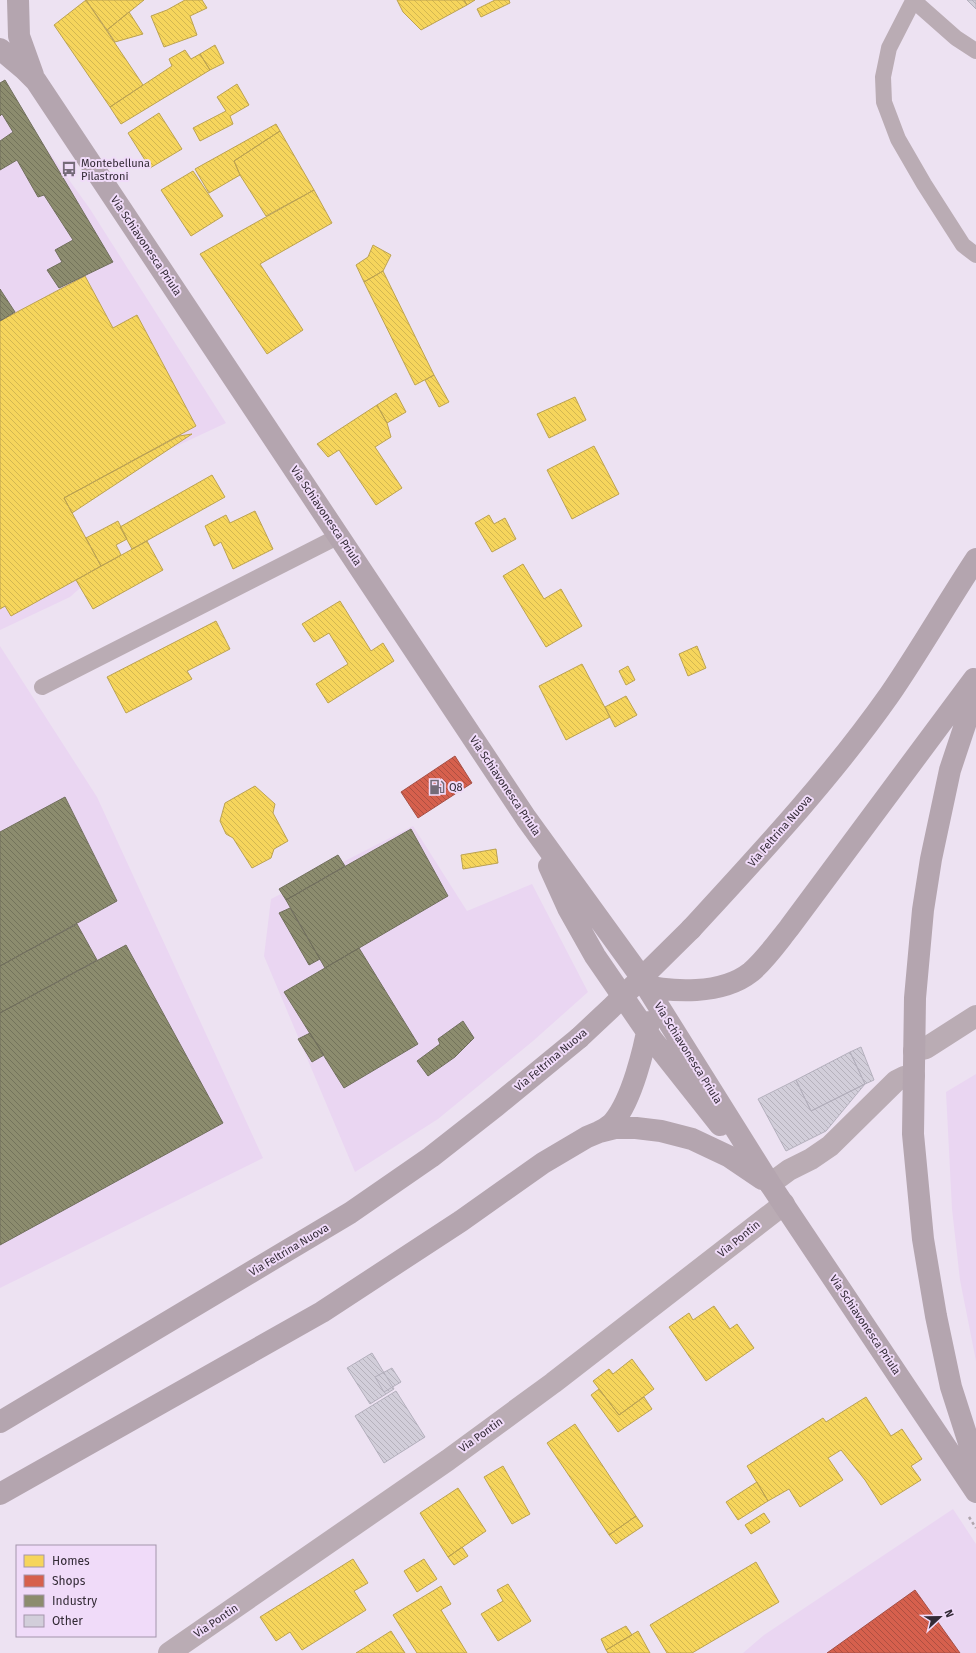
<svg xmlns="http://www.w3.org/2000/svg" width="976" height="1653" font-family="'Fira Sans',sans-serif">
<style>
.built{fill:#ead6f2}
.homes{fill:url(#homes-back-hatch);stroke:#bca251}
.shops{fill:url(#shops-back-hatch);stroke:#a55046}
.industry{fill:url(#industry-back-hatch);stroke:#716f5d}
.building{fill:url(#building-back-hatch);stroke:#b4b0bd}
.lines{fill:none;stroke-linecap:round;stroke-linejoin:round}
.path{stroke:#b0a5ad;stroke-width:2.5;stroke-dasharray:3 3;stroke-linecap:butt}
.lane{stroke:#baacb4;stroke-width:16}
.street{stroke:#baacb4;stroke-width:22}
.primary{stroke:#b4a5af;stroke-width:22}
.primary-bridge{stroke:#b4a5af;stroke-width:22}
.labels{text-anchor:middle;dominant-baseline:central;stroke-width:4;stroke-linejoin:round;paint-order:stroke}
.poi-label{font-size:11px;fill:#332b36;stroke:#f0dbf9;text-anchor:start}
.street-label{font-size:11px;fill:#332b36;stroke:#f0dbf9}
</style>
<defs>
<pattern id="homes-back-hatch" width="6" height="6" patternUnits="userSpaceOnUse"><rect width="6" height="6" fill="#f6d55c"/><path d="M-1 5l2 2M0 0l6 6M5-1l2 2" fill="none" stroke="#d3b751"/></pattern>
<pattern id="shops-back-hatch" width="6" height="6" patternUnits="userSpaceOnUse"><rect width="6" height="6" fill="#d6604d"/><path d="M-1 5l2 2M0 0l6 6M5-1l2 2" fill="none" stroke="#ae4f41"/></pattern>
<pattern id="industry-back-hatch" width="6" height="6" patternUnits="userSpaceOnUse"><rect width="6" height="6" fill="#8c8c6e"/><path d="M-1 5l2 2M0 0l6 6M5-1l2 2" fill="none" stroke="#73735b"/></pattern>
<pattern id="building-back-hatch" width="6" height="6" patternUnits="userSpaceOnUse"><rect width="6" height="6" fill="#d2ceda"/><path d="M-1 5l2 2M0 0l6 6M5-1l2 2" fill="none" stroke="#b5b1bc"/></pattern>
</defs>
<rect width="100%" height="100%" fill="#ede2f2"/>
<!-- built -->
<path class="built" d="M 0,84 L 90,209 L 226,423 L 63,499 L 105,566 L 70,597 L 0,630 Z
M 0,646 L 97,797 L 263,1158 L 0,1288 Z
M 413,826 L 467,911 L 532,884 L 588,992 L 533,1041 L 438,1119 L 355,1172 L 264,956 L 271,899 Z
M 976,1074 L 976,1361 L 960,1280 L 952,1209 L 946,1092 Z
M 953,1509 L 976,1544 L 976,1653 L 743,1653 L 764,1635 Z"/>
<!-- homes -->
<path class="homes" d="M 86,0 L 144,0 L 107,30 Z
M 86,0 L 143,85 L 110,107 L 54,25 Z
M 185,0 L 202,0 L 207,8 L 190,16 L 197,35 L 164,47 L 151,16 L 167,10 Z
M 397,0 L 464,0 L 467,5 L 421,30 L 403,12 Z
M 464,0 L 475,0 L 467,5 Z
M 495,0 L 509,0 L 510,3 L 481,17 L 477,9 Z
M 129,12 L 143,34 L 115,42 L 107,30 Z
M 215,45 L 224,63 L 210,70 L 200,54 Z
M 185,50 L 191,59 L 200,54 L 210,70 L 121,124 L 110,107 L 172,66 L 169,59 Z
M 237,84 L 249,105 L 230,116 L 233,124 L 200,141 L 193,128 L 226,111 L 217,97 Z
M 159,113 L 182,149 L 150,168 L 128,133 Z
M 276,124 L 280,131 L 234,161 L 240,175 L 209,193 L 195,169 Z
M 280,131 L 314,190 L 266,216 L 240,175 L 234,161 Z
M 193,171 L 223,216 L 191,236 L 161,190 Z
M 314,190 L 332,223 L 260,264 L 303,330 L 267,354 L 200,254 Z
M 373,245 L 391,255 L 383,271 L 364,282 L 356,265 L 368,257 Z
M 383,271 L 434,375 L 415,385 L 364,282 Z
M 85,276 L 113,328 L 137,315 L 196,426 L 64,498 L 101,566 L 11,616 L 5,606 L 0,609 L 0,321 Z
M 434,375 L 449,402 L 439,407 L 425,380 Z
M 396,393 L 406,412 L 387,423 L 377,405 Z
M 575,397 L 586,420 L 549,438 L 537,414 Z
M 377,405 L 387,423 L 391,437 L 375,447 L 402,488 L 376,505 L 339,450 L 328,457 L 317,444 Z
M 192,434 L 72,513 L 64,498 L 179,436 Z
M 594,446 L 619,494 L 572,519 L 547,470 Z
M 212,475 L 225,497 L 132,549 L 120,527 Z
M 255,511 L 273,549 L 233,569 L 221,542 L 214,546 L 205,526 L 226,515 L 230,523 Z
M 489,515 L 494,524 L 505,518 L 516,539 L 492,552 L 475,523 Z
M 118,521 L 127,539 L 116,545 L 121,555 L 101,566 L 86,538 Z
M 147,541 L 163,570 L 93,609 L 76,580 Z
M 523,564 L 544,599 L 561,589 L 582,626 L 546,647 L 503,576 Z
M 340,601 L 371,651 L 383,643 L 394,661 L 328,703 L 316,684 L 348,664 L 329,633 L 314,642 L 302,624 Z
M 216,621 L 230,649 L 187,671 L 192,679 L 126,713 L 107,677 Z
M 697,646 L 706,668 L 688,676 L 679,654 Z
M 582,664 L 610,717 L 566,740 L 539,686 Z
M 628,666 L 635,680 L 626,685 L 619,671 Z
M 626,696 L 637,715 L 615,727 L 605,707 Z
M 255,786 L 275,804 L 273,813 L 288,841 L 274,849 L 271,858 L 252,868 L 233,838 L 226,834 L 220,821 L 225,803 Z
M 496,849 L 498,863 L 463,869 L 461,855 Z
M 714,1306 L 730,1329 L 737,1324 L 754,1348 L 706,1381 L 669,1327 L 689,1313 L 693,1320 Z
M 632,1359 L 654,1389 L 619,1415 L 593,1381 L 609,1369 L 613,1374 Z
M 599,1389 L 619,1415 L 644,1397 L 652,1409 L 618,1432 L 591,1395 Z
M 866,1397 L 891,1436 L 902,1429 L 922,1459 L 911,1466 L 921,1480 L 881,1505 L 865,1480 L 841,1450 L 828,1458 L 843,1480 L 800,1507 L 789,1489 L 768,1501 L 747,1466 L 823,1418 L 826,1422 Z
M 575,1424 L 636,1516 L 609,1535 L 547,1443 Z
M 503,1466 L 530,1514 L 512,1524 L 484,1477 Z
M 757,1482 L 768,1501 L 738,1520 L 726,1502 Z
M 458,1488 L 486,1531 L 448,1557 L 420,1513 Z
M 764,1513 L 770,1522 L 751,1534 L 745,1525 Z
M 636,1516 L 643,1526 L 616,1544 L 609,1535 Z
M 462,1547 L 468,1556 L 454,1565 L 448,1557 Z
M 353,1559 L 368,1583 L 354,1591 L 366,1610 L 302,1650 L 290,1632 L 276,1641 L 260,1617 Z
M 424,1559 L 437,1579 L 417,1592 L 404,1571 Z
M 756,1562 L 779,1602 L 692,1653 L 667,1653 L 650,1625 Z
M 508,1584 L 531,1621 L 498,1641 L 481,1614 L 503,1601 L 497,1590 Z
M 441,1586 L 451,1604 L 441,1610 L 467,1653 L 417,1653 L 393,1615 Z
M 626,1626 L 632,1635 L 606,1650 L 601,1639 Z
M 391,1631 L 405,1653 L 356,1653 Z
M 638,1631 L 650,1653 L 608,1653 L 606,1650 Z"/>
<!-- shops -->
<path class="shops" d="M 455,756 L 472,783 L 418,818 L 401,792 Z
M 915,1590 L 960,1653 L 827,1653 Z"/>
<!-- industry -->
<path class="industry" d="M 5,80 L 113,262 L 59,288 L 47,270 L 62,262 L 55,250 L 73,240 L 44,195 L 38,197 L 17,160 L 0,170 L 0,141 L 13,132 L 2,114 L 0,116 L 0,83 Z
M 0,289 L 15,312 L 0,321 Z
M 65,797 L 117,901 L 0,966 L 0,832 Z
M 411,829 L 448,896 L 325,968 L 286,900 Z
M 338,855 L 345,866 L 286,900 L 279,889 Z
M 290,908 L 320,959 L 309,965 L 279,913 Z
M 77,924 L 97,960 L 0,1013 L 0,966 Z
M 126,945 L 223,1123 L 0,1245 L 0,1013 Z
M 359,948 L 418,1044 L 344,1088 L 284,992 Z
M 463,1021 L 474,1038 L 455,1057 L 428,1076 L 417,1061 L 440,1044 L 438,1039 Z
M 310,1033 L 324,1055 L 312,1062 L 298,1039 Z"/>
<!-- building -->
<path class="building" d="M 967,0 L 976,0 L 976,9 Z
M 861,1047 L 874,1080 L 865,1084 L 850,1052 Z
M 850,1052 L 865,1084 L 811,1111 L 796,1080 Z
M 796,1080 L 811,1111 L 865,1084 L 826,1131 L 786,1151 L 758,1099 Z
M 372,1353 L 394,1389 L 370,1404 L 347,1368 Z
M 392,1368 L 401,1382 L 384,1392 L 375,1377 Z
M 396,1391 L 425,1437 L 384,1463 L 355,1416 Z"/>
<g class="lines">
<!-- path -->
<path class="path" d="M 969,1517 L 976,1528"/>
<!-- lane -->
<path class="lane" d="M 913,0 L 956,38 L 976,51
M 913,1 L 889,48 L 883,77 L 884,102 L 898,139 L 924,184 L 963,245 L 976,255
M 42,687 L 339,536"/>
<!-- street -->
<path class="street" d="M 914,1051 L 926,1048 L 976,1016
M 770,1184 L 789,1170 L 811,1159 L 830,1146 L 896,1081 L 904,1077 L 914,1076
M 169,1653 L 448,1460 L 553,1383 L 784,1204"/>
<!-- primary -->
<path class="primary" d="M 18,0 L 19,36 L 33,75
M 0,49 L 24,69 L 36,81 L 526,818 L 636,970 L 770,1184 L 976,1492
M 976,692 L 950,770 L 931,859 L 923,910 L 915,998 L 913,1134 L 923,1239 L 936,1316 L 951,1387 L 976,1465
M 549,866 L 568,908 L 595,956 L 652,1039 L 720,1125
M 691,929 C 760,854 831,778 890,694 C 920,650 947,603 976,559
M 638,984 C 672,993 722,995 751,972 C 766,959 777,943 789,928 L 974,679
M 599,1132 C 604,1129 610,1126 614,1121 C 632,1099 644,1050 649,1022
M 0,1422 L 350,1213 L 431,1157 L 496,1106 L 579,1038
M 0,1494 L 322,1312 L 461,1221 L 543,1163 L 587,1137 L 599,1132 L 615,1128 L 636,1128 L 661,1131 L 692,1139 L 728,1156 L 762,1179"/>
<!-- primary-bridge -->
<path class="primary-bridge" d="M 579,1038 L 611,1008 L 691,929"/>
</g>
<!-- icons -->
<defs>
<symbol id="bus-bare" viewBox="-9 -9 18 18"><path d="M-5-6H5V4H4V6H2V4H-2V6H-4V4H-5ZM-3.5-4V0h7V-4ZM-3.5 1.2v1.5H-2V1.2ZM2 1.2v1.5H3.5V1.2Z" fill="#746b78" stroke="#f0dbf9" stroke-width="2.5" paint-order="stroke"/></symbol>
<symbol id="fuel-bare" viewBox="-9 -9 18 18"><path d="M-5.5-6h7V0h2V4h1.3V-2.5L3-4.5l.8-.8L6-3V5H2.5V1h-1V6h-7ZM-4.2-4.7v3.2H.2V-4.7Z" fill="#746b78" stroke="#f0dbf9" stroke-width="2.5" paint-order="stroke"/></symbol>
</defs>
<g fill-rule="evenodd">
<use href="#bus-bare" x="58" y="158" width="22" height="22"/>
<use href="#fuel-bare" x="426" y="776" width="22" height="22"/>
</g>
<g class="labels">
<!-- poi labels -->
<g class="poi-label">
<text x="81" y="163">Montebelluna<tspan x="81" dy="13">Pilastroni</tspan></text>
<text x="449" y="787">Q8</text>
</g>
<!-- street labels -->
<g class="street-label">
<text transform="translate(146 246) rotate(56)">Via Schiavonesca Priula</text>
<text transform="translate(326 516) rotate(56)">Via Schiavonesca Priula</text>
<text transform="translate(505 786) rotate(56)">Via Schiavonesca Priula</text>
<text transform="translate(780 831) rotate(-49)">Via Feltrina Nuova</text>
<text transform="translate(688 1053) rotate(58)">Via Schiavonesca Priula</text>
<text transform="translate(551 1060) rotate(-40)">Via Feltrina Nuova</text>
<text transform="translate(739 1239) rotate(-39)">Via Pontin</text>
<text transform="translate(289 1250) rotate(-31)">Via Feltrina Nuova</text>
<text transform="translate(865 1325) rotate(56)">Via Schiavonesca Priula</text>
<text transform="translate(481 1435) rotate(-36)">Via Pontin</text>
<text transform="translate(216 1621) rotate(-34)">Via Pontin</text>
</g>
</g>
<!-- legend -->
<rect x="16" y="1545" width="140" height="92" fill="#f0dbf9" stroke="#a495ab"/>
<rect x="24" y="1555" width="20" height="12" fill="#f6d55c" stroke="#a495ab"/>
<text x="52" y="1565" font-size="12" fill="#332b36">Homes</text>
<rect x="24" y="1575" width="20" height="12" fill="#d6604d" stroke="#a495ab"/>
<text x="52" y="1585" font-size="12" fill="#332b36">Shops</text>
<rect x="24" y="1595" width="20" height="12" fill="#8c8c6e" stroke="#a495ab"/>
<text x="52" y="1605" font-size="12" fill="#332b36">Industry</text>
<rect x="24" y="1615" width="20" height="12" fill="#d2ceda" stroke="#a495ab"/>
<text x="52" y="1625" font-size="12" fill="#332b36">Other</text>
<!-- north arrow -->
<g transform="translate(940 1617) rotate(68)" stroke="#f0dbf9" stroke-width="3" paint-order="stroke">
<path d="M0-3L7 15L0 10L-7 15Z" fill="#332b36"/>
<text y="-6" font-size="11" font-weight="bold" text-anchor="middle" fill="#332b36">N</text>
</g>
</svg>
